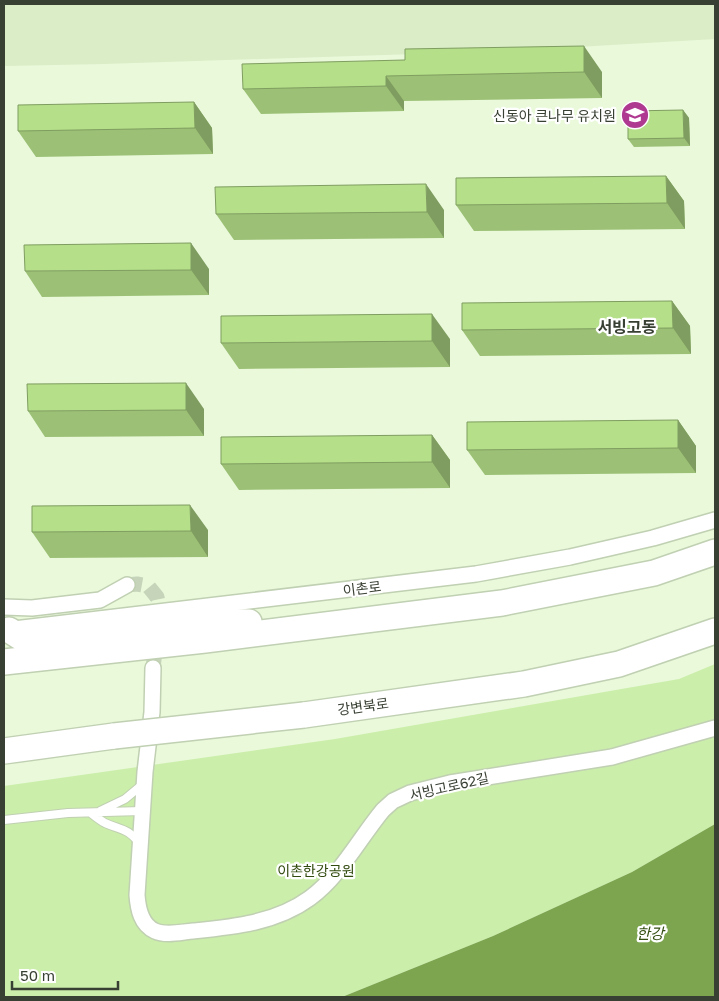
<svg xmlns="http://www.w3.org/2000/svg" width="719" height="1001" font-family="'Golos Text','Noto Sans KR',sans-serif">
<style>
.built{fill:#daedc7}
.green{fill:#cceeab}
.water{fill:#7da550}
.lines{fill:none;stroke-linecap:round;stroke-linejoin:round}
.minor-tunnel{stroke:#c6d4b9;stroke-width:15;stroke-dasharray:15 8;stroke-linecap:butt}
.service-casing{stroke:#c0d0b2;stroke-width:10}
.minor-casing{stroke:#c0d0b2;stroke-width:18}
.trunk-casing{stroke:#c0d0b2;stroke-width:28}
.service{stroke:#fff;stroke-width:8}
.minor{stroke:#fff;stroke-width:15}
.trunk{stroke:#fff;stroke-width:25}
.trunk-bridge-casing{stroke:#c0d0b2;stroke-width:28;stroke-linecap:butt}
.trunk-bridge{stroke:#fff;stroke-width:25}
.wall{fill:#9cc176}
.shaded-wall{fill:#7f9d60}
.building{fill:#b5e089;stroke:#7f9d60}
.labels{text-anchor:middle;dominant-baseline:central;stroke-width:4.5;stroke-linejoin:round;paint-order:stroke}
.poi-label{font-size:14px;fill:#383f33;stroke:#fff;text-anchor:end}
.street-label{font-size:14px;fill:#383f33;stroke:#fff}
.park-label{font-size:14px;fill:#314a0d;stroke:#fff}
.water-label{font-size:15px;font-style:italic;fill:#354f12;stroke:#fff}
.quarter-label{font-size:16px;font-weight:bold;fill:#383f33;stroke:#fff}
</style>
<rect width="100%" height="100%" fill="#e9f9da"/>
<!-- built -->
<path class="built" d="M 4,4 L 715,4 L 715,39 L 507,51 L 104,64 L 4,66 Z"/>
<!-- green -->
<path class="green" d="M 715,664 L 715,824 L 632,872 L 493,936 L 342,997 L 4,997 L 4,786 L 335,739 L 679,679 Z"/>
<!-- water -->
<path class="water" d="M 715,824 L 715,997 L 342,997 L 493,936 L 632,872 Z"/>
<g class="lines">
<!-- minor-tunnel -->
<path class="minor-tunnel" d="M 127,585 L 137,584 L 148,586 L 157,597 L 160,611 L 153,668"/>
<defs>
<path id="service" d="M 100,811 L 125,799 L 143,784
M 92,814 C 96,817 101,821 105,823 C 121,830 128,828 140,844
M 4,820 L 68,813 L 142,811"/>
<path id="minor" d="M 4,607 L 32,608 L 100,600 L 127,585
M 14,629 L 476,574 L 570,557 L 653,538 L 715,520
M 153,668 L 152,712 L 145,772 L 137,895 C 138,909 141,925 155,931 C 166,936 181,932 193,931 C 233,927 276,923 310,898 C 340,876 359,839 383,810 L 393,801 L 410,793 L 450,783 L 612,757 L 715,728"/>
<path id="trunk" d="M 9,630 L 20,637 L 38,641 L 198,621 L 249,622
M 4,662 L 205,640 L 502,603 L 654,573 L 715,552
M 304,715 L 524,684 L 619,664 L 715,631
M 4,751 L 114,736"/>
</defs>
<!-- service casing -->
<use href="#service" class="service-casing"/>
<!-- minor casing -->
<use href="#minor" class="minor-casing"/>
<!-- trunk casing -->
<use href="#trunk" class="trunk-casing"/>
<!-- service -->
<use href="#service" class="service"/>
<!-- minor -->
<use href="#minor" class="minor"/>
<!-- trunk -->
<use href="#trunk" class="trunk"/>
<defs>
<path id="trunk-bridge" d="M 114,736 L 304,715"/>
</defs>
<!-- trunk-bridge casing -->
<use href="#trunk-bridge" class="trunk-bridge-casing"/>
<!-- trunk-bridge -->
<use href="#trunk-bridge" class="trunk-bridge"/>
</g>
<!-- wall -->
<path class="wall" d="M 405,60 L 602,72 L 602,98 L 404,101 L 404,111 L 261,114 L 243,89 Z
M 194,102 L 212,128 L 213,154 L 36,157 L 18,131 Z
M 683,110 L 689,118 L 690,146 L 634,147 L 628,139 Z
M 666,176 L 684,201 L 685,229 L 474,231 L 456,205 Z
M 444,210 L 444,238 L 234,240 L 216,214 Z
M 209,269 L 209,295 L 42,297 L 25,271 Z
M 672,301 L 690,326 L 691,354 L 480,356 L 462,330 Z
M 450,339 L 450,367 L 239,369 L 221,343 Z
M 204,409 L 204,436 L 45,437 L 28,411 Z
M 678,420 L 696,446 L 696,473 L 485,475 L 467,450 Z
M 432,435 L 450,460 L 450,488 L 239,490 L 221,464 Z
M 208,530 L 208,557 L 50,558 L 32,532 Z"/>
<!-- shaded-wall -->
<path class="shaded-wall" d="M 584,46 L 602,72 L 602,98 L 584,72 Z
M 386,76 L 404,101 L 404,111 L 386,86 Z
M 194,102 L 212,128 L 213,154 L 195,128 Z
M 683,110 L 689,118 L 690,146 L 684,138 Z
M 666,176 L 684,201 L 685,229 L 667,203 Z
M 426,184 L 444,210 L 444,238 L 427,212 Z
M 191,243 L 209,269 L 209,295 L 191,270 Z
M 672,301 L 690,326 L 691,354 L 673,328 Z
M 432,314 L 450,339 L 450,367 L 432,341 Z
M 186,383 L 204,409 L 204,436 L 186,410 Z
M 678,420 L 696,446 L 696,473 L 678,448 Z
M 432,435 L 450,460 L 450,488 L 432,462 Z
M 190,505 L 208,530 L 208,557 L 191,531 Z"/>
<!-- building -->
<path class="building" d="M 584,46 L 584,72 L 386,76 L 386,86 L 243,89 L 242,64 L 405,60 L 405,49 Z
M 194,102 L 195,128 L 18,131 L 18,105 Z
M 683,110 L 684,138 L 628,139 L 628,111 Z
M 666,176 L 667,203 L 456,205 L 456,178 Z
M 426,184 L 427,212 L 216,214 L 215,187 Z
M 191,243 L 191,270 L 25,271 L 24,245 Z
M 672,301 L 673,328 L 462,330 L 462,303 Z
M 432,314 L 432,341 L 221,343 L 221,316 Z
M 186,383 L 186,410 L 28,411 L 27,384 Z
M 678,420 L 678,448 L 467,450 L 467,422 Z
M 432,435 L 432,462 L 221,464 L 221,437 Z
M 190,505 L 191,531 L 32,532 L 32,506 Z"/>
<!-- icons -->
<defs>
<symbol id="school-disc" viewBox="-11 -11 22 22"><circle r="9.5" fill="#af3990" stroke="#fff"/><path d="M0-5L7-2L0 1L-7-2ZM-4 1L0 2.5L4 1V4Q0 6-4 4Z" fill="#fff"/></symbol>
</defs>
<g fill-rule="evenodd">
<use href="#school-disc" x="619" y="99" width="32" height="32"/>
</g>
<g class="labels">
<!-- poi labels -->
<g class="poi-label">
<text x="616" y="115">신동아 큰나무 유치원</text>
</g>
<!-- street labels -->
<g class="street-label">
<text transform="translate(362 588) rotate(-7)">이촌로</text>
<text transform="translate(363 706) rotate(-8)">강변북로</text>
<text transform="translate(449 786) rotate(-13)">서빙고로62길</text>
</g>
<!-- park labels -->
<g class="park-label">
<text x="316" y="870">이촌한강공원</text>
</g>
<!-- water labels -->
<g class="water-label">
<text x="650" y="933">한강</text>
</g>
<!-- quarter labels -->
<g class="quarter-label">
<text x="627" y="327">서빙고동</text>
</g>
</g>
<!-- border -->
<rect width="719" height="1001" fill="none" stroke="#383f33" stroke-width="10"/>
<!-- scale -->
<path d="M12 981v8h106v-8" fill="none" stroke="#383f33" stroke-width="2.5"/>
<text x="20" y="981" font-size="15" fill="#383f33" stroke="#ffffff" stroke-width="4" paint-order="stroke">50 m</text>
</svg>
